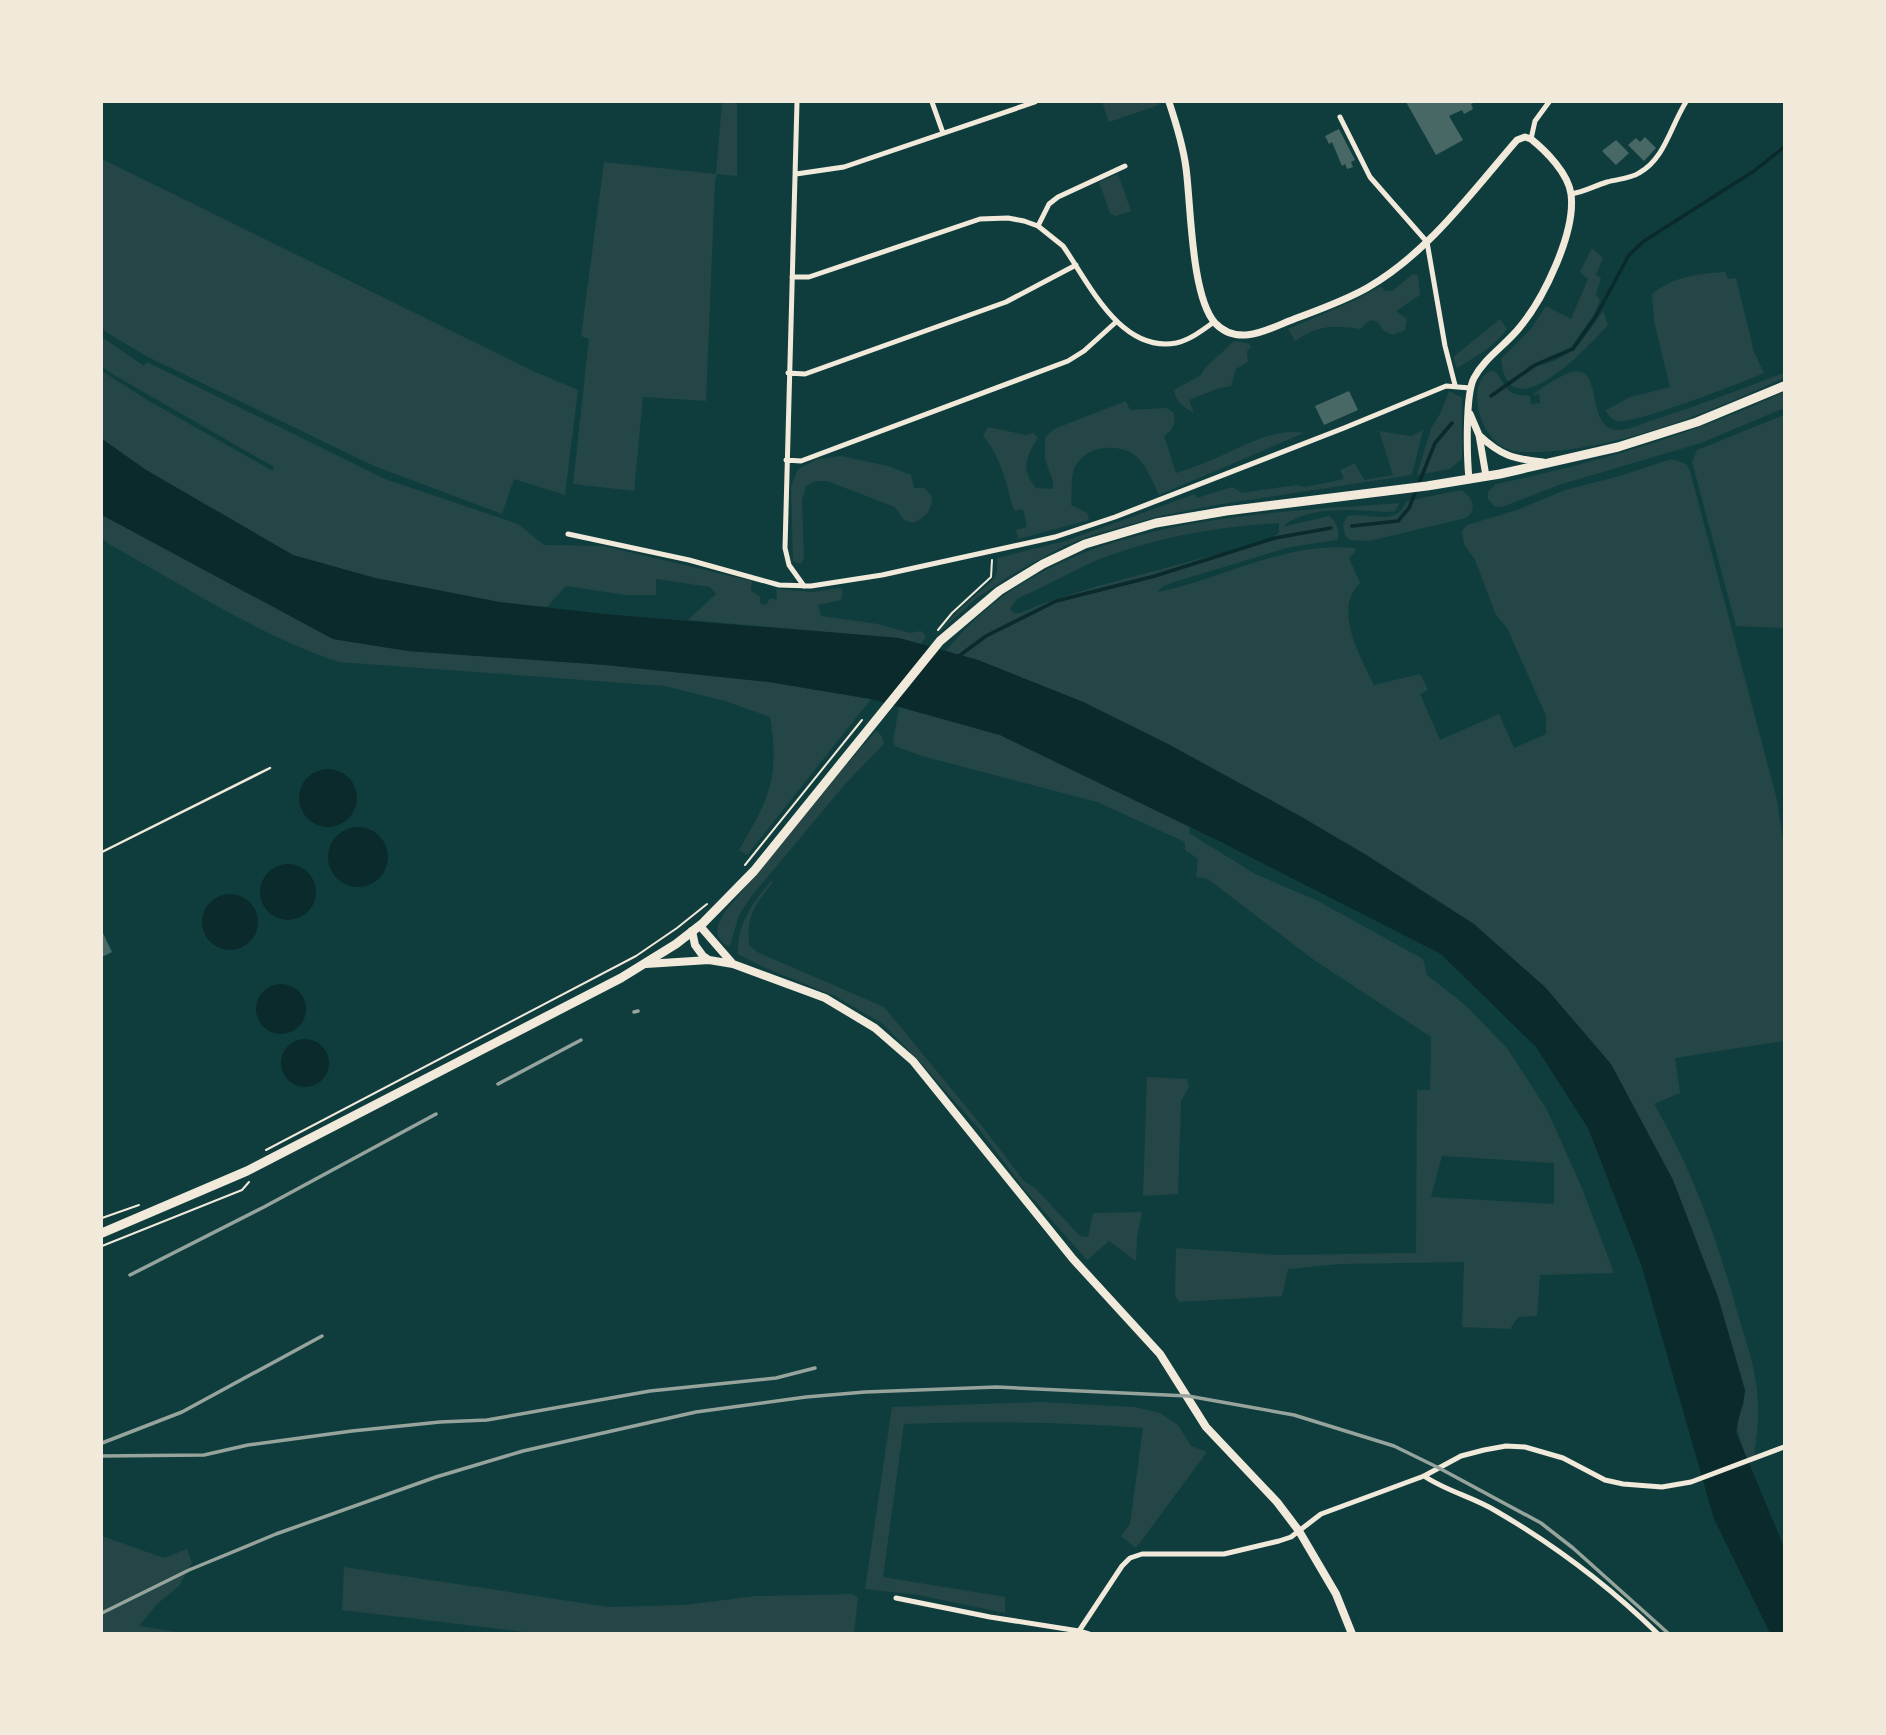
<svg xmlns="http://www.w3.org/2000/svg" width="1886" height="1735" font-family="Mulish,sans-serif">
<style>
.green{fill:#244646;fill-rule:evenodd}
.water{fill:#0a2a2b}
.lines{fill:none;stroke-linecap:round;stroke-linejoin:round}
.stream{stroke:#0a2a2b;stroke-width:3.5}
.building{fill:#486865}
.path{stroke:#f1e9da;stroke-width:2}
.service{stroke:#f1e9da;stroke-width:2.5}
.minor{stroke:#f1e9da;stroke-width:5}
.tertiary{stroke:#f1e9da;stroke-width:7}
.secondary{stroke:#f1e9da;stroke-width:8}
.primary{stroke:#f1e9da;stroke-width:9}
.rail{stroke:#97a49c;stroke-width:3.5}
</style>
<rect width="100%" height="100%" fill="#0f3d3e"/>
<!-- green -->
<path class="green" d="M 722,102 L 737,102 L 737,176 L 717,174 L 715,181 L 706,401 L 643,397 L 634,491 L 573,484 L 589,339 L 581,336 L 604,162 L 716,174 Z
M 1102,102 L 1157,102 L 1159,105 L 1109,122 Z
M 102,159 L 535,372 L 578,390 L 565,495 L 514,479 L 502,514 L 374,466 L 148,357 L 106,332 L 102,328 Z
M 1118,174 L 1131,211 L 1116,216 L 1110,213 L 1099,182 Z
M 1592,248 L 1603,258 L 1596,275 L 1601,278 L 1596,294 L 1600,301 L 1592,318 L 1571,347 L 1527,367 C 1569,363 1581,342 1603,311 L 1608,325 C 1589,346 1508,434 1501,359 L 1531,329 L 1546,306 L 1571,319 L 1588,279 L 1580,272 Z
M 1725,272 L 1728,279 L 1736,278 L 1754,352 L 1764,373 C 1743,382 1634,425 1617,421 C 1611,419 1608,415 1606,410 L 1630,397 L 1670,387 L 1654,321 L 1652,294 C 1674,276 1698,274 1725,272 Z
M 1413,274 L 1418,275 L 1420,295 L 1396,311 L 1407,319 L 1405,330 L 1393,335 L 1383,330 L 1378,322 L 1370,320 L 1360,329 C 1333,325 1318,325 1295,341 L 1288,329 L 1353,301 L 1381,286 L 1384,290 L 1392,291 Z
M 1500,319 L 1507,329 C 1494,347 1475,357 1457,368 L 1453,357 Z
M 102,337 L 144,366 L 147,362 L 385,479 L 518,524 L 544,545 L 604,546 L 752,581 L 751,590 L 760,597 L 760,603 L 766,605 L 770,598 L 777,600 L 776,589 L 813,592 L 841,588 L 843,592 L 841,600 L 818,605 L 821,616 L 878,624 L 910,633 L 921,631 L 926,636 L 921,644 L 899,638 L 688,620 L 716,594 L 710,587 L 656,579 L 656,595 L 625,595 L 566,586 L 547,607 L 499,602 L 375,578 L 293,555 L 146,470 L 102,439 L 102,371 L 149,401 L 273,471 L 274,467 L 109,372 L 102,366 Z
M 1234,341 L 1248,343 L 1251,347 L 1247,351 L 1248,362 L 1236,369 L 1231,386 L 1216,389 L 1189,400 L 1194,413 C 1183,407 1176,402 1174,390 L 1201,375 L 1205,368 Z
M 1493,370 C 1509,385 1502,395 1530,396 L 1531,404 L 1540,403 L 1539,394 L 1532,395 C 1543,387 1556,378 1569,373 C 1605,360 1584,428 1617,430 C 1629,430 1642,424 1653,420 C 1698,406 1741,389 1784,373 L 1784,378 C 1708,413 1604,456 1520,452 C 1479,451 1462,379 1493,370 Z
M 1449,391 L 1462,398 L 1462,459 L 1450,469 L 1417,475 L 1431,429 L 1441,412 Z
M 1784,392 L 1784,408 L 1701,443 L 1562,484 L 1502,507 L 1494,506 L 1488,499 L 1488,492 L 1496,484 C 1596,463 1692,435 1784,392 Z
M 1126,401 L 1130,410 L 1167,408 L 1174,413 C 1175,425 1174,429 1164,436 L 1176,473 C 1192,468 1208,462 1223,455 C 1247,444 1277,428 1304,433 L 1159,495 C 1153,483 1147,466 1137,457 C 1119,441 1080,446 1073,472 C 1071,482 1072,495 1071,505 L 1087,513 L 1089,520 L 1018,539 L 1016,530 L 1027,527 L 1023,509 L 1014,511 C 1006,483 1002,458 983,436 L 988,427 L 1026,435 L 1033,433 L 1038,438 C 1026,456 1020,470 1036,488 L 1053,489 L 1053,481 L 1045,459 L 1045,437 L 1054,429 Z
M 1784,415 L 1784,628 L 1736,626 L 1692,462 L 1697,450 Z
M 1423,430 L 1412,475 L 1216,505 L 1160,516 L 1092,535 L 1062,547 L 1013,574 L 978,597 L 936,635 L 959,610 L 994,579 L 997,571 L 997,558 L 1065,541 L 1195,494 L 1197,498 L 1232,487 L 1242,493 L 1296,485 L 1305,487 L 1344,479 L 1340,470 L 1355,463 L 1364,480 L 1393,475 L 1379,431 L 1411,436 Z
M 841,456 L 888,466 L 911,475 L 914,488 L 924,488 L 932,496 C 932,511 926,516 914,523 L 904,520 L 895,507 L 827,481 L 815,481 L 806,486 L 802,500 L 804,558 L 801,564 L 793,561 L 791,487 L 798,469 L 818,459 Z
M 1672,459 L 1686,464 L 1690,471 L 1777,800 L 1784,846 L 1784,1041 L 1675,1058 L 1680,1093 L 1654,1104 C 1694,1172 1718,1243 1739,1318 C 1748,1347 1758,1377 1758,1407 C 1759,1423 1756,1440 1754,1456 L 1747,1459 C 1738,1435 1733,1427 1744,1403 L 1673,1180 L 1368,856 L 1168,744 L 1083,702 L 978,660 L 946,651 C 1053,517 1243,515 1399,503 L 1395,511 L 1387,512 C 1354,510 1313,505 1284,525 L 1286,526 L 1329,516 C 1336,521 1341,532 1337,540 L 1290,547 L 1174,582 L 1162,587 L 1158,592 C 1223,579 1285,541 1354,548 L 1356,551 L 1349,558 L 1360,583 C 1332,610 1361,657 1374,685 L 1420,674 L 1428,690 L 1420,694 L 1440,740 L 1499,714 L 1514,748 L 1546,734 L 1546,716 L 1507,628 L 1496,615 L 1475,560 L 1464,544 L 1462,531 L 1467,525 L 1517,510 L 1565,490 L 1616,477 ZM 1279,523 L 1279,532 L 1270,540 L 1098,586 L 1047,602 L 1020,613 L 1013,613 L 1010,608 L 1017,599 C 1043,587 1069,573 1095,561 C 1151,538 1219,526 1279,523 Z
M 1461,490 C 1473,497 1478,509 1466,518 L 1369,541 L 1350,540 L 1345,535 L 1343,524 L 1348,516 C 1371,512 1395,528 1407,501 Z
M 102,515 L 333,639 L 408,651 L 606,665 L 769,682 L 871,699 L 747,855 L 739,850 C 769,799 780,778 770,717 L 725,701 L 665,686 L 339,662 C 258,635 184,586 109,544 L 102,538 Z
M 899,707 L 1000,735 L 1190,827 L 1189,833 L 1255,874 L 1316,900 L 1423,959 L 1427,975 L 1465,1005 L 1507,1048 L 1533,1088 L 1547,1110 L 1582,1188 L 1614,1273 L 1540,1275 L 1537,1316 L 1518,1317 L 1510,1329 L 1462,1327 L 1464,1262 L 1341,1264 L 1288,1269 L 1282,1296 L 1179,1302 L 1175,1296 L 1176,1248 L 1279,1255 L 1416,1253 L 1417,1090 L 1430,1090 L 1431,1037 L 1314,960 L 1208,879 L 1196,877 L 1198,859 L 1185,850 L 1185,842 L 1097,802 L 922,756 L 895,746 L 893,741 ZM 1442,1156 L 1554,1163 L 1554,1204 L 1431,1197 Z
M 876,731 L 882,736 L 884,744 L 846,783 L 750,898 L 739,915 L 730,945 L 727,946 C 712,936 717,925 725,912 L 840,772 Z
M 771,881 L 773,882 C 755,904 746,917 749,945 L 757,952 L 884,1007 L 982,1126 L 1024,1181 L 1036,1189 L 1080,1236 L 1088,1237 L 1093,1213 L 1142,1212 L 1137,1236 L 1136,1261 L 1109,1241 L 1087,1260 L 1025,1190 L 978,1128 L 921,1063 L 883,1024 L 835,996 L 761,966 L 738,954 C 737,923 752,905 771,881 Z
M 1147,1077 L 1187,1079 L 1189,1087 L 1181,1101 L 1178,1194 L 1143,1196 Z
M 1041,1402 L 1134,1407 L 1160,1413 L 1178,1425 L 1191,1446 L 1207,1452 L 1136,1548 L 1121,1536 L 1130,1524 L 1143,1428 C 1063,1422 984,1421 904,1424 L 883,1577 L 1005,1597 L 1005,1613 L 918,1595 L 865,1589 L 892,1407 Z
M 102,1536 L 164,1558 L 187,1549 L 192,1563 L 179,1586 L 157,1604 L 139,1626 L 182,1633 L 102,1633 Z
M 344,1567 L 609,1607 L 684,1605 L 756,1596 L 853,1594 L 858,1598 L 854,1633 L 541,1634 L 342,1610 Z"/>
<!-- water -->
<path class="water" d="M 102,439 L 146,470 L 293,555 L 375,578 L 499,602 L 604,614 L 899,638 L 978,660 L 1083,702 L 1168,744 L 1300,816 L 1368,856 L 1474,924 L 1545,987 L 1611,1064 L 1673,1180 L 1718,1297 L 1745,1390 C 1744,1405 1738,1417 1736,1432 L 1784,1547 L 1784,1633 L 1770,1633 L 1714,1519 L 1642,1267 L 1588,1128 L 1536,1047 L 1441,954 L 1223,843 L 1000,735 L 871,699 L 769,682 L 606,665 L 408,651 L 333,639 L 102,515 Z
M299 798a29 29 0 1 1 58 0a29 29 0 1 1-58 0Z
M328 857a30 30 0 1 1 60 0a30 30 0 1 1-60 0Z
M260 892a28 28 0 1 1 56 0a28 28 0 1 1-56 0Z
M202 922a28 28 0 1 1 56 0a28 28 0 1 1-56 0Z
M256 1009a25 25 0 1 1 50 0a25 25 0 1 1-50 0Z
M281 1063a24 24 0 1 1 48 0a24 24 0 1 1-48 0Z"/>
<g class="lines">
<!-- stream -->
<path class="stream" d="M 1491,396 L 1535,365 L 1573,349 L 1596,316 L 1629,255 L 1644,241 L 1754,171 L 1784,147
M 1352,526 L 1398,521 L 1409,508 L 1435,443 L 1452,423
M 959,656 L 986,636 L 1056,601 L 1155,576 L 1275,538 L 1331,528"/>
</g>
<!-- building -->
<path class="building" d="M 1406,102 L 1476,102 L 1471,104 L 1473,109 L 1464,114 L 1462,110 L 1449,116 L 1463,140 L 1436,155 Z
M 1339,129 L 1355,160 L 1351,162 L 1353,167 L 1347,169 L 1345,164 L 1342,166 L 1332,142 L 1329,144 L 1325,136 Z
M 1645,137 L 1656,148 L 1644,161 L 1628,145 L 1636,138 L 1640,142 Z
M 1616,140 L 1629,153 L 1616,165 L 1602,151 Z
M 1349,391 L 1358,410 L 1324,425 L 1315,406 Z
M 102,931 L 112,952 L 102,957 Z"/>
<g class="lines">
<!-- path -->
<path class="path" d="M 938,630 L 952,613 L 991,577 L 992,560
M 745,865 L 862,720
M 266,1150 L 636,956 L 677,928 L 707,904
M 102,1218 L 139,1205
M 102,1246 L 242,1190 L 249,1182"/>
<!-- service -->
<path class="service" d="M 102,852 L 270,768"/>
<!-- minor -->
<path class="minor" d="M 797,102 L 785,548 L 789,565 L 804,586
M 932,102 L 943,133
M 1340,117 L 1370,177 L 1427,242 L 1445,346 L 1455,385
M 1531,139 L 1535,121 L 1549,102
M 796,174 L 844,167 L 1035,102
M 1571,194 C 1584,192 1594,186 1607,182 C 1617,179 1630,179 1639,173 C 1665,159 1671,125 1686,102
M 1038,226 L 1049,204 L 1058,197 L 1125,166
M 792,277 L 809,277 L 980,219 L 1008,218 L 1024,221 L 1038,226 L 1063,246 C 1089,283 1120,353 1176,343 C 1190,340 1203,330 1214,322
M 788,373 L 805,374 L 1006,302 L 1076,265
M 786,460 L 801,461 L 1068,361 L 1084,351 L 1116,322
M 568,534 L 689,560 L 779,585 L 811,586 L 882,575 L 1055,537 L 1115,517 L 1344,428 L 1446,386 L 1470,388
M 1424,1476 C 1446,1491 1473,1497 1496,1511 C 1556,1546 1608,1585 1658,1634
M 896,1598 L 990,1617 L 1079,1631 L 1122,1566 L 1130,1558 L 1142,1554 L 1224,1554 L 1279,1541 L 1291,1537 L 1321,1514 L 1424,1476 L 1461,1456 L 1484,1450 L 1506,1446 L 1525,1447 L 1563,1458 L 1605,1480 L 1623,1484 L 1662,1487 L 1691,1482 L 1784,1447
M 1079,1631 L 1089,1634"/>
<!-- tertiary -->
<path class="tertiary" d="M 1169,102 C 1176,123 1183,145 1186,168 C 1191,205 1191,296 1215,323 C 1237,346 1265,331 1289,321 C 1315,311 1342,302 1367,288 C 1428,253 1472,192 1517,140 L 1525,137 L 1531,139 C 1546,151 1568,173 1571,194 C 1576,232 1544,298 1520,327 C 1506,345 1485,357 1474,378 C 1465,395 1467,458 1469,479
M 1470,414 L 1479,435 L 1486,476
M 1479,435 C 1501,456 1514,459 1543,462"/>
<!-- secondary -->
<path class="secondary" d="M 700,926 L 733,964
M 692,931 L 695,945 L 703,956 L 709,960 L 733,964 L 825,998 L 875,1028 L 913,1061 L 1073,1259 L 1160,1354 L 1206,1427 L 1277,1502 L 1299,1531 L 1336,1594 L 1352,1634
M 646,964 L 709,960"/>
<!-- primary -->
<path class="primary" d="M 102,1233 L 247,1171 L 621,978 L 676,944 L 703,923 L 754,871 L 940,641 L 999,591 L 1043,564 L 1085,544 L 1156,523 L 1226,511 L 1427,486 L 1500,474 L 1618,447 L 1697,422 L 1784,386"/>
<!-- rail -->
<path class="rail" d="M 634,1012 L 638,1011
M 498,1084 L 581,1040
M 130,1275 L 264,1207 L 436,1114
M 102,1443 L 182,1412 L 322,1336
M 102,1456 L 204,1455 L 248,1445 L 352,1431 L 440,1422 L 487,1420 L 650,1391 L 776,1378 L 815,1368
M 102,1613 L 189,1570 L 276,1534 L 436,1477 L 523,1451 L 696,1412 L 806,1397 L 865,1392 L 997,1387 L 1188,1396 L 1294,1415 L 1394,1446 L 1439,1468 L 1541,1523 L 1573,1548 L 1669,1634"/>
</g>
<!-- border -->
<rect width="1886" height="1735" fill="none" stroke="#f1e9da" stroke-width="206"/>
</svg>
